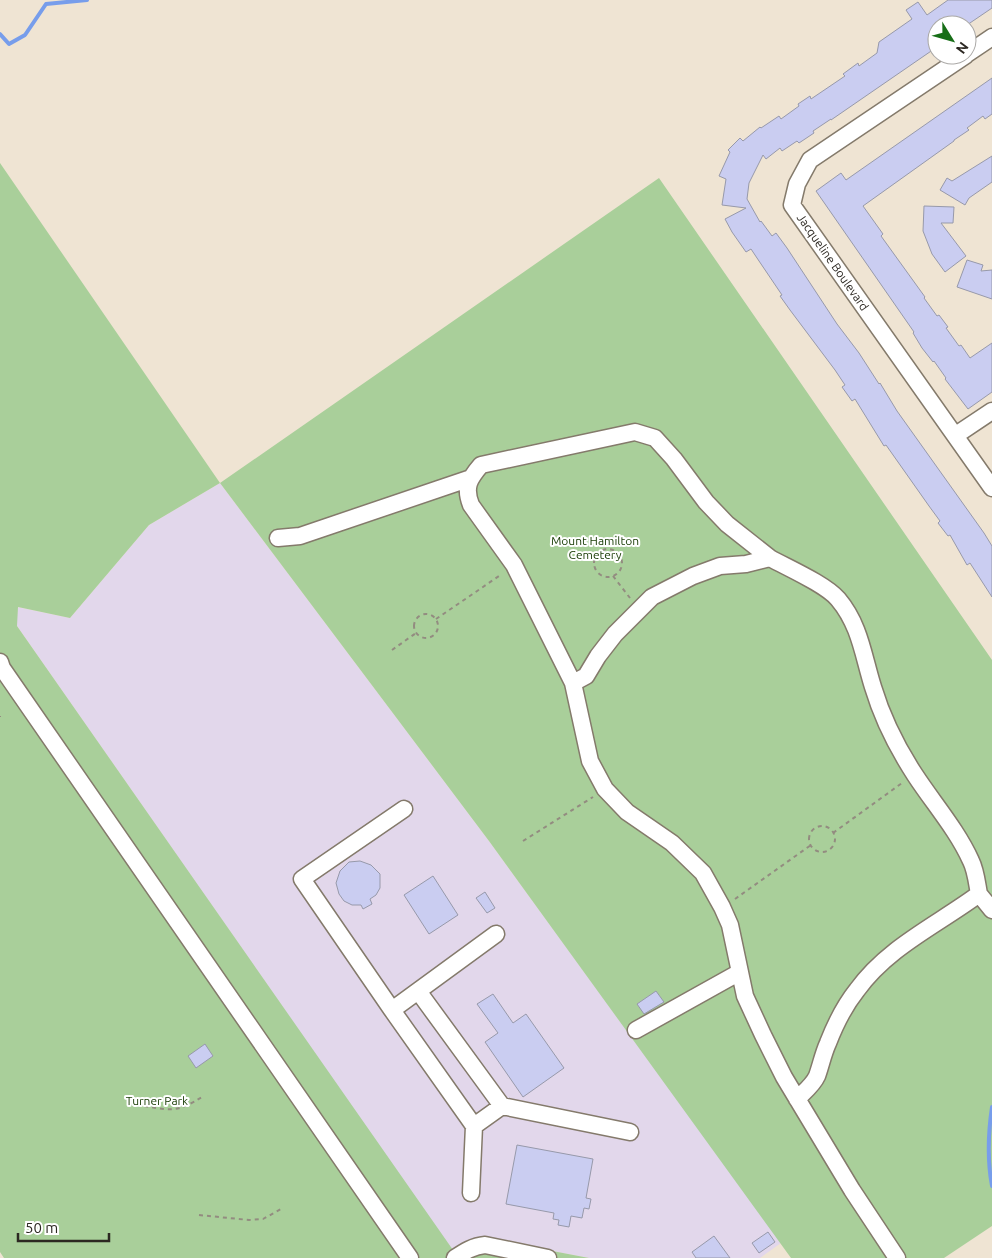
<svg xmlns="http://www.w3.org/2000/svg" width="992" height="1258" font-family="Ubuntu,sans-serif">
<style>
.industrial{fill:#e2d7eb}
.green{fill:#a9cf9a}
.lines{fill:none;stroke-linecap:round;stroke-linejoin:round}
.stream{stroke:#779deb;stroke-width:4}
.building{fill:#cacdf1;stroke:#9799aa}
.minor-casing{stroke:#847a6b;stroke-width:19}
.path{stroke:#938c80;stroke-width:2;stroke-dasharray:4 4;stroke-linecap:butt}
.minor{stroke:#fff;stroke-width:16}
.labels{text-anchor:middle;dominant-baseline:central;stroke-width:4;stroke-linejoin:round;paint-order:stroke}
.street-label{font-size:12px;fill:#2c2822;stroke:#fff}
.park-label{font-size:12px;fill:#153900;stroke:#fff}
</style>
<rect width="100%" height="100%" fill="#efe4d3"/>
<!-- industrial -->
<path class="industrial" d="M 220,483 L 489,841 L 781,1243 L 760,1258 L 589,1258 L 480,1237 L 453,1251 L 17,626 L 17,607 L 70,618 L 149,525 Z"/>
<!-- green -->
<path class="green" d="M 0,163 L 220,483 L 659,178 L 992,660 L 992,1226 L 944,1258 L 791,1258 L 489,841 L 220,483 L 149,525 L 70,618 L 18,607 L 17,626 L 453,1250 L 480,1237 L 589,1258 L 4,1258 L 0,1252 Z"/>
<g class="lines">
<!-- stream -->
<path class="stream" d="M 0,34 L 9,44 L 25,35 L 46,4 L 87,0
M 992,1107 C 988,1134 987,1159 992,1186"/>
</g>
<!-- building -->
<path class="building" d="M 948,0 L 992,0 L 992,8 L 967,25 L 937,25 L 937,47 L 831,120 L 831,119 L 813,131 L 814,133 L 799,143 L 797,141 L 782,151 L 780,148 L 766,159 L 763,155 L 749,183 L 747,199 L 760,222 L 761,221 L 772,236 L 776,233 L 787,248 L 837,324 L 859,353 L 879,384 L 880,383 L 897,411 L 984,533 L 992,546 L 992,597 L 970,563 L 967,565 L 950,535 L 948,536 L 938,523 L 940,521 L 929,506 L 886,445 L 884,446 L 855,399 L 852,401 L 842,387 L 845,385 L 835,370 L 790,310 L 780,296 L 782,295 L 759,261 L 751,249 L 746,252 L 732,232 L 725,219 L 746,208 L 722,205 L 726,179 L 719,176 L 730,152 L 728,150 L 740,138 L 743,141 L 760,127 L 761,128 L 779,116 L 781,119 L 799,106 L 798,104 L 810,96 L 811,99 L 845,76 L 843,74 L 858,63 L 859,66 L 877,53 L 879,42 L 912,19 L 906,10 L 918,2 L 927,15 Z
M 992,78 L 992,114 L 985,119 L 983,116 L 967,128 L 969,130 L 954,140 L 954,141 L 863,206 L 883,234 L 881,236 L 925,297 L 924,298 L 937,316 L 939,315 L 948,327 L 946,328 L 959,346 L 961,345 L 970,358 L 992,343 L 992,392 L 968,409 L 945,379 L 946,378 L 934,361 L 933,362 L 922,348 L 913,333 L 914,332 L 816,191 L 841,173 L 846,180 Z
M 992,156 L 992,182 L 969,198 L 965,205 L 940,190 L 947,178 L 952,181 Z
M 924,206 L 954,207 L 953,223 L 941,223 L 966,256 L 945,272 L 932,254 L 923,231 Z
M 967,260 L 983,265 L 981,271 L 992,270 L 992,299 L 957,287 Z
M 360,861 L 371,865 L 380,874 L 380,888 L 376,895 L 370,899 L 372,904 L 363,909 L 361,905 L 352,905 L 344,901 L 339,894 L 336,883 L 340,871 L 349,862 Z
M 433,876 L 458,915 L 429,934 L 404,895 Z
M 485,892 L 495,908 L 487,913 L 476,898 Z
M 656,991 L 664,1002 L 644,1014 L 637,1004 Z
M 493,994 L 513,1023 L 526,1014 L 564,1068 L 523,1097 L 485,1042 L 498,1033 L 477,1004 Z
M 205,1044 L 213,1056 L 196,1068 L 188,1056 Z
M 517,1145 L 593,1159 L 586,1198 L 591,1199 L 589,1209 L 584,1208 L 582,1218 L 571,1216 L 569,1227 L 558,1225 L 559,1220 L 553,1219 L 554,1213 L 506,1204 Z
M 768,1232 L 775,1242 L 759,1253 L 752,1243 Z
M 714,1236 L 730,1258 L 696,1258 L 692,1252 Z"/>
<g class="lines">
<defs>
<path id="minor" d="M 967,54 L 992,37
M 966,55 L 810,160 L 797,184 L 792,205 L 992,488
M 956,435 L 992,411
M 278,538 L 300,536 L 471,478
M 0,662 L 2,668 L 410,1258
M 573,683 L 514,565 L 471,505 C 464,487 469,479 481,465 L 635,432 L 655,438 L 674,459 L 706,502 L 727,524 L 770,558
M 979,894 L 992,910
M 496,934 L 418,991 L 502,1106 L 630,1132
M 418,991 L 392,1010 L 474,1126 L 502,1106
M 392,1010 L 302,879 L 404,809
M 636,1030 L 740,972
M 797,1099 C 804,1092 813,1085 817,1076 C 821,1065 823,1054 828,1043 C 835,1025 845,1005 857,990 C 888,947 937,925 979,894 C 977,884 976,871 971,861 C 957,830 934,804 915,775 C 898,749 882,717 873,687 C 863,655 860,625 838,599 C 825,584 788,568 770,558 L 746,564 L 720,566 L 693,576 L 652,597 L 615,634 L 598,656 L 586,676 L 573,683 L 590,761 L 605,789 L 627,812 L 672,843 L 703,873 L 722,907 L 730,925 L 745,996 L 763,1035 L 784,1077 L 852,1190 L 897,1258
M 471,1193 L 474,1126
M 455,1258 C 464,1252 473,1246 485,1245 L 548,1258"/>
</defs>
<!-- minor casing -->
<use href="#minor" class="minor-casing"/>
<!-- path -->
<path class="path" d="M594 563a14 14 0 1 1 28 0a14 14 0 1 1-28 0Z
M 613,576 L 630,598
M414 626a12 12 0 1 1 24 0a12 12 0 1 1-24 0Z
M 436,619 L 502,574
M 392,650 L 416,633
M 0,716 L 0,717
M809 839a13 13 0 1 1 26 0a13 13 0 1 1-26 0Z
M 833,833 L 902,783
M 523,841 L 593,797
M 735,899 L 811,845
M 144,1106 C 174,1111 177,1112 204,1096
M 199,1215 L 249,1220 L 263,1219 L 281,1209"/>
<!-- minor -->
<use href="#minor" class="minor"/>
</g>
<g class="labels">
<!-- street labels -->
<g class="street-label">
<text transform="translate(833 262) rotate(55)">Jacqueline Boulevard</text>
</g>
<!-- park labels -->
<g class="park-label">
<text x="595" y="540">Mount Hamilton<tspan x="595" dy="14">Cemetery</tspan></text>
<text x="157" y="1100">Turner Park</text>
</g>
</g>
<!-- north arrow -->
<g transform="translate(952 40) rotate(127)"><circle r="24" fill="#ffffff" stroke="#aba9a7"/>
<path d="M0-4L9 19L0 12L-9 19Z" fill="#176e17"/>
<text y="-8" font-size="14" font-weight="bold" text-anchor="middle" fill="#2c2822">N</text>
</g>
<!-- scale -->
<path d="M18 1233v8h91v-8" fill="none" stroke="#2c2822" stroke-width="2.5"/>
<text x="25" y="1233" font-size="15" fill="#2c2822" stroke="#ffffff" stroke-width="4" paint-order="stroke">50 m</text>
</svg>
